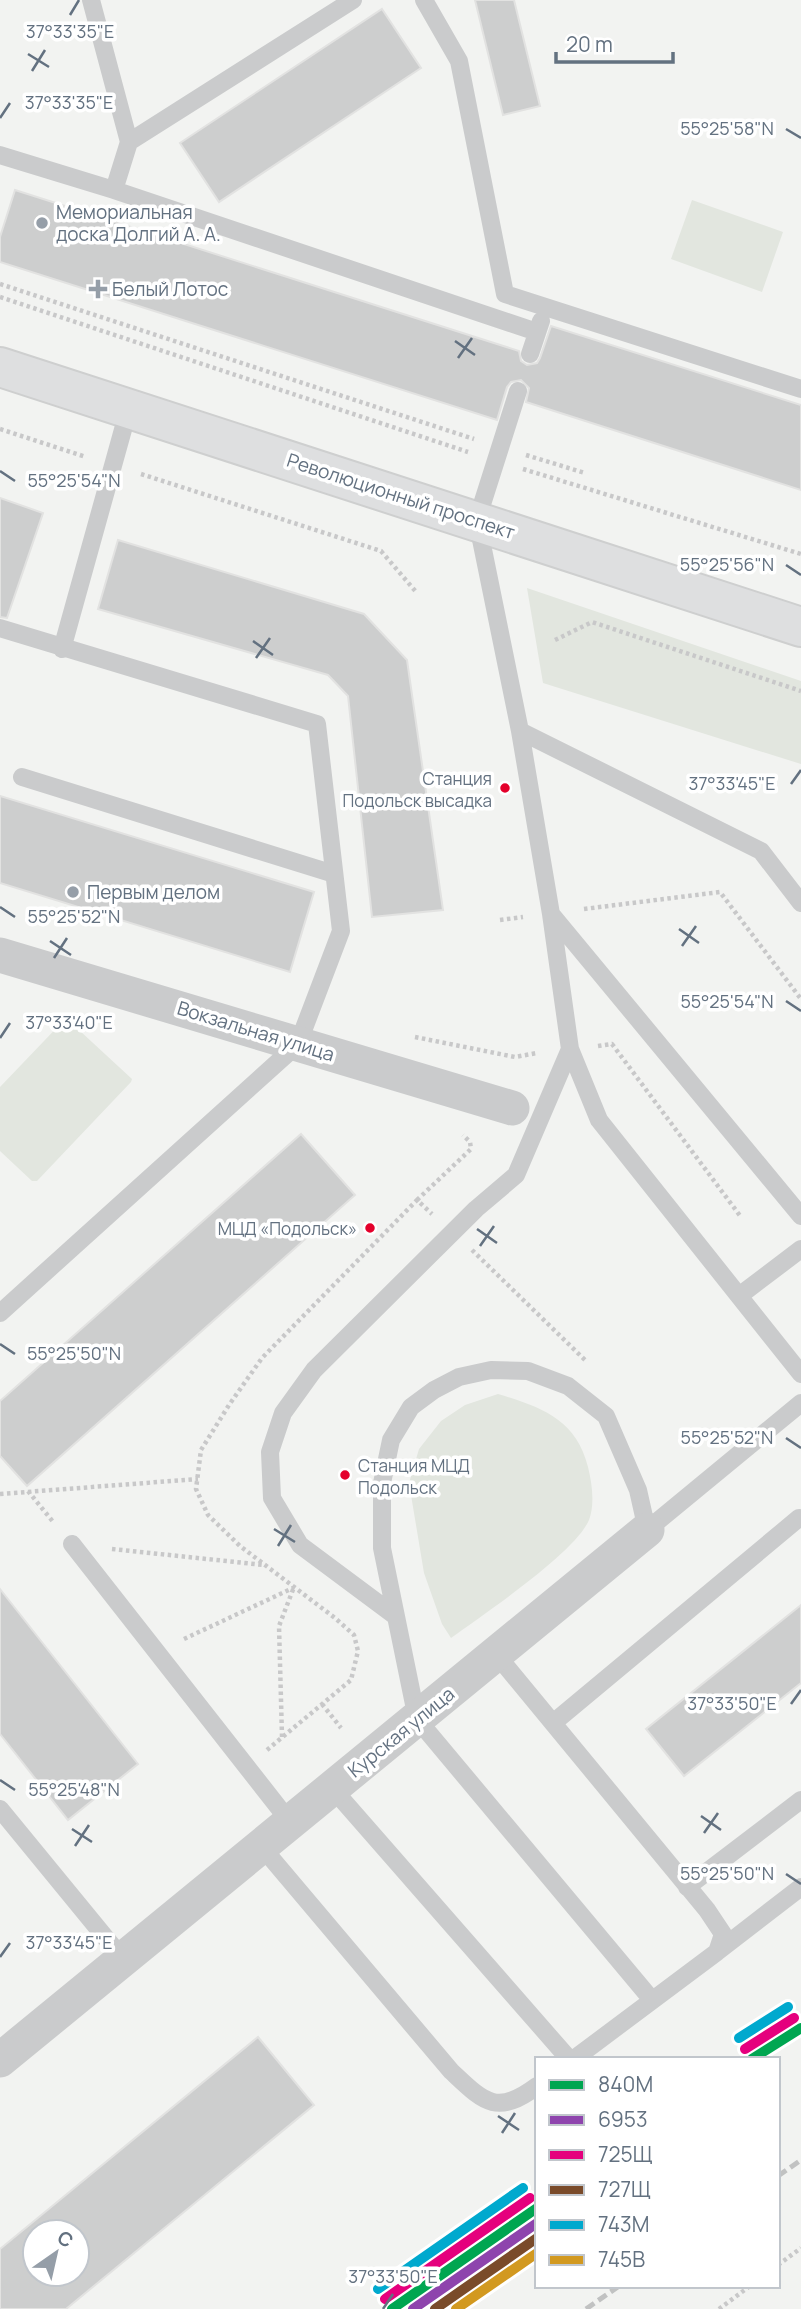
<svg xmlns="http://www.w3.org/2000/svg" width="801" height="2309" font-family="Manrope,sans-serif">
<style>
.green{fill:#e2e6df}
.building{fill:#cdcece;stroke:#e2e2e1;stroke-width:2;fill-rule:evenodd}
.lines{fill:none;stroke-linecap:round;stroke-linejoin:round}
.secondary-casing{stroke:#cecfcf;stroke-width:42}
.path{stroke:#c8c8c9;stroke-width:4.5;stroke-dasharray:3.5 3.5;stroke-linecap:butt}
.lane{stroke:#cacbcc;stroke-width:18}
.street{stroke:#cacbcc;stroke-width:35}
.secondary{stroke:#dedfe0;stroke-width:38}
.rail{stroke:#c1c2c2;stroke-width:5;stroke-dasharray:10 5;stroke-linecap:butt}
.rail-1-casing{stroke:#fff;stroke-width:16}
.rail-2-casing{stroke:#fff;stroke-width:16}
.rail-3-casing{stroke:#fff;stroke-width:16}
.rail-4-casing{stroke:#fff;stroke-width:16}
.rail-5-casing{stroke:#fff;stroke-width:16}
.rail-6-casing{stroke:#fff;stroke-width:16}
.rail-1{stroke:#00a651;stroke-width:10}
.rail-2{stroke:#8e44ad;stroke-width:10}
.rail-3{stroke:#e5007d;stroke-width:10}
.rail-4{stroke:#7a4b2a;stroke-width:10}
.rail-5{stroke:#00a9ce;stroke-width:10}
.rail-6{stroke:#d29920;stroke-width:10}
.ticks{fill:none;stroke:#637180;stroke-width:2.5}
.poi-dot{fill:#959ea8;stroke:#fff;stroke-width:2.5}
.bus-dot{fill:#e4002b;stroke:#fff;stroke-width:2.5}
.labels{text-anchor:middle;dominant-baseline:central;stroke-width:7;stroke-linejoin:round;paint-order:stroke}
.bus-label{font-size:17px;fill:#637180;stroke:#fff;text-anchor:end}
.poi-label{font-size:19px;fill:#637180;stroke:#fff;text-anchor:start}
.street-label{font-size:19px;fill:#637180;stroke:#fff}
.ticks-label{font-size:18px;text-anchor:middle;fill:#637180;stroke:#fff;stroke-width:7;stroke-linejoin:round;paint-order:stroke}
</style>
<rect width="100%" height="100%" fill="#f2f3f1"/>
<!-- green -->
<path class="green" d="M 692,200 L 783,232 L 762,292 L 671,259 Z
M 527,588 L 801,681 L 801,764 L 543,683 Z
M 66,1018 L 132,1079 L 131,1082 L 37,1181 L 32,1181 L 0,1151 L 0,1087 Z
M 498,1394 C 541,1407 576,1419 588,1467 C 592,1483 595,1504 589,1520 C 575,1553 484,1614 451,1638 L 442,1624 L 424,1573 L 409,1483 L 419,1449 L 441,1421 L 465,1405 Z"/>
<!-- building -->
<path class="building" d="M 475,0 L 514,0 L 540,106 L 503,115 Z
M 382,9 L 421,68 L 219,202 L 180,143 Z
M 15,190 L 519,351 L 521,361 L 527,365 L 537,363 L 540,358 L 551,326 L 801,405 L 801,490 L 526,402 L 529,388 L 521,380 L 511,382 L 507,387 L 497,420 L 0,262 L 0,237 Z
M 0,498 L 43,513 L 7,618 L 0,617 Z
M 118,540 L 364,614 L 407,660 L 443,910 L 372,917 L 348,696 L 328,675 L 98,609 Z
M 0,796 L 314,892 L 290,972 L 0,883 Z
M 301,1134 L 355,1195 L 27,1486 L 0,1456 L 0,1401 Z
M 0,1589 L 138,1764 L 68,1820 L 0,1734 Z
M 801,1605 L 801,1683 L 684,1776 L 646,1729 Z
M 258,2037 L 314,2105 L 66,2309 L 0,2309 L 0,2249 ZM 35,2232 L 77,2232 L 77,2274 L 35,2274 Z"/>
<g class="lines">
<defs>
<path id="secondary" d="M 0,367 L 801,627"/>
</defs>
<!-- secondary casing -->
<use href="#secondary" class="secondary-casing"/>
<!-- path -->
<path class="path" d="M 0,284 L 474,439
M 0,297 L 468,452
M 0,429 L 86,457
M 526,455 L 585,473
M 523,469 L 801,554
M 141,474 L 381,551 L 417,593
M 555,640 L 592,622 L 801,691
M 584,909 L 720,892 L 801,999
M 500,920 L 523,917
M 415,1037 L 515,1057 L 537,1053
M 598,1046 L 612,1044 L 741,1217
M 417,1200 L 471,1149 L 470,1142 L 463,1135
M 472,1250 L 586,1361
M 28,1491 L 54,1523
M 0,1494 L 198,1479
M 112,1549 L 264,1565
M 184,1639 L 293,1588
M 322,1704 L 341,1728
M 282,1737 L 279,1626 L 294,1587
M 267,1750 L 351,1680 L 358,1651 L 354,1635 L 335,1618 L 240,1546 L 208,1515 L 196,1489 L 201,1450 L 229,1405 L 262,1358 L 417,1200 L 432,1214
M 778,2265 L 801,2248
M 719,2309 L 750,2286"/>
<!-- lane -->
<path class="lane" d="M 424,0 L 459,61 L 505,294 L 801,389
M 129,142 L 353,0
M 0,155 L 114,190 L 129,142 L 91,0
M 114,190 L 537,332
M 530,354 L 541,321
M 518,391 L 477,520 L 520,731 L 551,914 L 570,1049 L 599,1120 L 801,1374
M 0,628 L 317,724 L 341,931 L 298,1044 L 0,1313
M 62,649 L 129,408
M 520,731 L 761,851 L 801,903
M 22,777 L 334,874
M 551,914 L 801,1216
M 739,1296 L 801,1249
M 72,1544 L 290,1822
M 394,1615 L 300,1545 L 272,1498 L 270,1452 L 283,1413 L 314,1370 L 476,1209 L 516,1175 L 570,1049
M 496,1654 L 707,1910 L 723,1934 L 717,1952 L 574,2059
M 553,1723 L 799,1518
M 332,1788 L 569,2059
M 0,1809 L 123,1959
M 261,1846 L 451,2071 C 483,2101 496,2117 537,2086
M 687,1887 L 801,1800
M 717,1952 L 801,1887
M 652,2000 L 417,1719 L 382,1548 L 382,1483 L 391,1440 L 411,1407 L 434,1390 L 459,1377 L 491,1370 L 528,1371 L 568,1386 L 606,1416 L 638,1490 L 647,1530 L 801,1403"/>
<!-- street -->
<path class="street" d="M 0,955 L 512,1108
M 0,2060 L 647,1530"/>
<!-- secondary -->
<use href="#secondary" class="secondary"/>
<!-- rail -->
<path class="rail" d="M 778,2176 L 801,2160
M 586,2309 L 619,2286"/>
<defs>
<path id="rail-1" d="M 752,2059 L 801,2028
M 392,2309 L 537,2208"/>
<path id="rail-2" d="M 413,2309 L 537,2223"/>
<path id="rail-3" d="M 745,2049 L 794,2018
M 385,2299 L 530,2198"/>
<path id="rail-4" d="M 435,2309 L 537,2238"/>
<path id="rail-5" d="M 739,2038 L 788,2007
M 378,2289 L 523,2188"/>
<path id="rail-6" d="M 456,2309 L 537,2253"/>
</defs>
<!-- rail-1 casing -->
<use href="#rail-1" class="rail-1-casing"/>
<!-- rail-2 casing -->
<use href="#rail-2" class="rail-2-casing"/>
<!-- rail-3 casing -->
<use href="#rail-3" class="rail-3-casing"/>
<!-- rail-4 casing -->
<use href="#rail-4" class="rail-4-casing"/>
<!-- rail-5 casing -->
<use href="#rail-5" class="rail-5-casing"/>
<!-- rail-6 casing -->
<use href="#rail-6" class="rail-6-casing"/>
<!-- rail-1 -->
<use href="#rail-1" class="rail-1"/>
<!-- rail-2 -->
<use href="#rail-2" class="rail-2"/>
<!-- rail-3 -->
<use href="#rail-3" class="rail-3"/>
<!-- rail-4 -->
<use href="#rail-4" class="rail-4"/>
<!-- rail-5 -->
<use href="#rail-5" class="rail-5"/>
<!-- rail-6 -->
<use href="#rail-6" class="rail-6"/>
</g>
<!-- ticks -->
<path class="ticks" d="M 70,15 L 79,0M 28,54 L 49,67M 32,71 L 45,50M 0,118 L 10,103M 786,129 L 801,138M 455,341 L 475,355M 458,358 L 472,338M 0,471 L 15,481M 786,565 L 801,575M 253,641 L 273,655M 256,658 L 270,638M 791,784 L 801,770M 0,907 L 15,917M 679,929 L 699,943M 50,941 L 71,955M 682,946 L 696,926M 54,958 L 67,938M 786,1001 L 801,1011M 0,1038 L 10,1023M 477,1229 L 497,1243M 480,1246 L 494,1226M 0,1344 L 15,1354M 786,1438 L 801,1448M 274,1529 L 295,1542M 278,1546 L 291,1525M 791,1704 L 801,1690M 0,1780 L 15,1790M 701,1816 L 721,1830M 72,1829 L 92,1842M 704,1833 L 718,1813M 75,1846 L 89,1825M 786,1874 L 801,1884M 0,1957 L 10,1943M 498,2116 L 519,2130M 502,2133 L 515,2113M 383,2309 L 393,2294"/>
<!-- markers -->
<g class="poi-dot">
<circle cx="42" cy="223" r="7"/>
<path d="M94.5 278.5h7v7h7v7h-7v7h-7v-7h-7v-7h7z"/>
<circle cx="73" cy="892" r="7"/>
</g>
<g class="bus-dot">
<circle cx="505" cy="788" r="6"/>
<circle cx="370" cy="1228" r="6"/>
<circle cx="345" cy="1475" r="6"/>
</g>
<g class="labels">
<!-- bus labels -->
<g class="bus-label">
<text x="492" y="778">Станция<tspan x="492" dy="22">Подольск высадка</tspan></text>
<text x="357" y="1228">МЦД «Подольск»</text>
<text x="358" y="1465" text-anchor="start">Станция МЦД<tspan x="358" dy="22">Подольск</tspan></text>
</g>
<!-- poi labels -->
<g class="poi-label">
<text x="56" y="212">Мемориальная<tspan x="56" dy="22">доска Долгий А. А.</tspan></text>
<text x="112" y="289">Белый Лотос</text>
<text x="87" y="892">Первым делом</text>
</g>
<!-- street labels -->
<g class="street-label">
<text transform="translate(401 496) rotate(18)">Революционный проспект</text>
<text transform="translate(256 1031) rotate(17)">Вокзальная улица</text>
<text transform="translate(401 1732) rotate(-39)">Курская улица</text>
</g>
</g>
<g class="ticks-label">
<text x="70" y="38">37°33'35"E</text>
<text x="69" y="109">37°33'35"E</text>
<text x="727" y="135">55°25'58"N</text>
<text x="74" y="487">55°25'54"N</text>
<text x="727" y="571">55°25'56"N</text>
<text x="732" y="790">37°33'45"E</text>
<text x="74" y="923">55°25'52"N</text>
<text x="727" y="1008">55°25'54"N</text>
<text x="69" y="1029">37°33'40"E</text>
<text x="74" y="1360">55°25'50"N</text>
<text x="727" y="1444">55°25'52"N</text>
<text x="732" y="1710">37°33'50"E</text>
<text x="74" y="1796">55°25'48"N</text>
<text x="727" y="1880">55°25'50"N</text>
<text x="69" y="1949">37°33'45"E</text>
<text x="393" y="2283">37°33'50"E</text>
</g>
<!-- legend -->
<rect x="535" y="2057" width="245" height="231" fill="#ffffff" stroke="#c1c6cc" stroke-width="2"/>
<rect x="549" y="2080" width="35" height="10" fill="#00a651" stroke="#c1c6cc" stroke-width="2"/>
<text x="598" y="2092" font-size="21" fill="#637180">840М</text>
<rect x="549" y="2115" width="35" height="10" fill="#8e44ad" stroke="#c1c6cc" stroke-width="2"/>
<text x="598" y="2127" font-size="21" fill="#637180">6953</text>
<rect x="549" y="2150" width="35" height="10" fill="#e5007d" stroke="#c1c6cc" stroke-width="2"/>
<text x="598" y="2162" font-size="21" fill="#637180">725Щ</text>
<rect x="549" y="2185" width="35" height="10" fill="#7a4b2a" stroke="#c1c6cc" stroke-width="2"/>
<text x="598" y="2197" font-size="21" fill="#637180">727Щ</text>
<rect x="549" y="2220" width="35" height="10" fill="#00a9ce" stroke="#c1c6cc" stroke-width="2"/>
<text x="598" y="2232" font-size="21" fill="#637180">743М</text>
<rect x="549" y="2255" width="35" height="10" fill="#d29920" stroke="#c1c6cc" stroke-width="2"/>
<text x="598" y="2267" font-size="21" fill="#637180">745В</text>
<!-- north arrow -->
<g transform="translate(56 2253) rotate(34)"><circle r="33" fill="#ffffff" stroke="#c1c6cc" stroke-width="2"/>
<path d="M0-5L12 26L0 18L-12 26Z" fill="#959ea8"/>
<text y="-10" font-size="19" font-weight="bold" text-anchor="middle" fill="#637180">С</text>
</g>
<!-- scale -->
<path d="M556 52v10h117v-10" fill="none" stroke="#637180" stroke-width="3.5"/>
<text x="566" y="52" font-size="21" fill="#637180" stroke="#ffffff" stroke-width="5" paint-order="stroke">20 m</text>
</svg>
